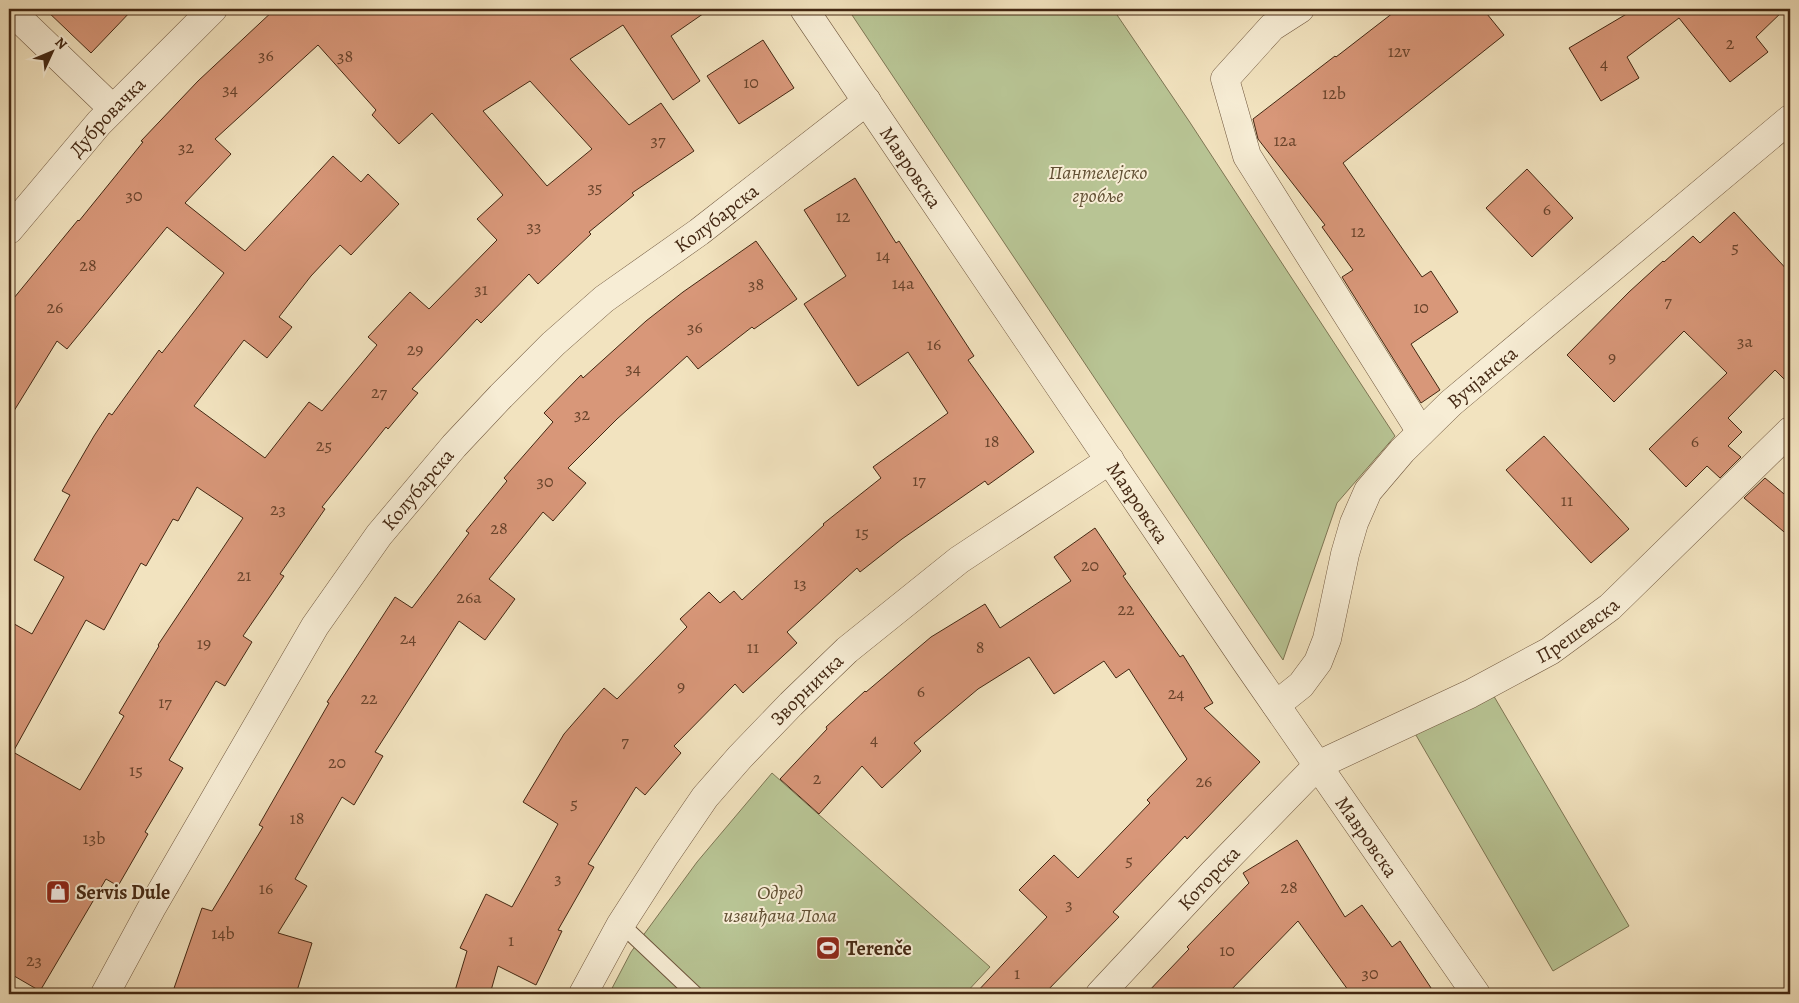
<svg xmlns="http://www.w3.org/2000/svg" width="1799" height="1003" font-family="Alegreya,serif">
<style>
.green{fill:#b8c494;stroke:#7e7654}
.building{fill:#d89779;stroke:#442813;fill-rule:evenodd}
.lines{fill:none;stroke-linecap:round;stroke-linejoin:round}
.lane-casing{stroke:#70573e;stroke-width:17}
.street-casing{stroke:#70573e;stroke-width:29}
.lane{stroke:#f7edd5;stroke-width:15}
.street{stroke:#f7edd5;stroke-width:28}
.labels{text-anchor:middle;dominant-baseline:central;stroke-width:4;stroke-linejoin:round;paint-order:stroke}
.number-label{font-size:18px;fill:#69442c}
.street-label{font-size:20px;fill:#442813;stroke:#f7edd5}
.park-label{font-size:20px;font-style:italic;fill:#614f33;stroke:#f7edd5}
.poi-label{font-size:20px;font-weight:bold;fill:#442813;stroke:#f7edd5;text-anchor:start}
</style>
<rect width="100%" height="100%" fill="#f2e3bf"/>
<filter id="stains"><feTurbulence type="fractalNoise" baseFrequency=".004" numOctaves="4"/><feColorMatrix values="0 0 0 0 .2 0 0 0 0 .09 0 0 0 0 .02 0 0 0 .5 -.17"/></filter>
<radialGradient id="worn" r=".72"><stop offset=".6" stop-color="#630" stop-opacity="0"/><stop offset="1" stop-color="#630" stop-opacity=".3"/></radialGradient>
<!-- green -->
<path class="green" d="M 848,9 L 1113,9 L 1189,121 L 1395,436 L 1337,503 L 1283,660 Z
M 1492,693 L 1629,926 L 1553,971 L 1413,730 Z
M 772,773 L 990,967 L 965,994 L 609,994 L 631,952 L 697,862 Z"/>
<!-- building -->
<path class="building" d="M 45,9 L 133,9 L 91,53 Z
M 275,9 L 710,9 L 671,36 L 700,81 L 673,100 L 623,25 L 570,59 L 629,125 L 661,103 L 694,151 L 632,193 L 634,195 L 589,232 L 591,234 L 538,284 L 529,274 L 481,323 L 477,319 L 412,389 L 418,393 L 388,429 L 386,427 L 322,507 L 325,509 L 280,574 L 284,576 L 243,636 L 252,642 L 225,686 L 216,681 L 169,760 L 183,768 L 145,832 L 148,834 L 118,886 L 106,879 L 40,991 L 9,973 L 9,621 L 32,634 L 64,577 L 34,560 L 70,495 L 62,491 L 94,436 L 109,413 L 112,415 L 159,350 L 162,353 L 224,273 L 167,227 L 67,349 L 57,341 L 9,419 L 9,304 L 78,220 L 79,221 L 143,142 L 141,141 L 198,81 ZM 318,45 L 376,110 L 372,115 L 399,144 L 432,113 L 503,195 L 477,219 L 497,240 L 429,309 L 410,292 L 368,337 L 377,345 L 322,411 L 309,402 L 265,458 L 194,406 L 244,340 L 267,358 L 292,327 L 279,317 L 311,276 L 340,245 L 351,255 L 399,204 L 368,174 L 361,182 L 333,156 L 245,251 L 185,203 L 231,154 L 215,139 ZM 530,81 L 592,149 L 547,186 L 483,111 ZM 197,487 L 243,518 L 158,645 L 159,646 L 119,713 L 124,716 L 80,790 L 13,752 L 86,620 L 104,630 L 141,563 L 146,566 L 173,519 L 178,521 Z
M 1398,9 L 1483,9 L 1504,35 L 1343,163 L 1422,277 L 1431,271 L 1458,312 L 1411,344 L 1440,390 L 1421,403 L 1342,277 L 1353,270 L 1322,227 L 1325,225 L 1258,139 L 1253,119 L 1335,56 L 1336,57 Z
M 1635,9 L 1785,9 L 1756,37 L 1768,52 L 1730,82 L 1679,18 L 1627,57 L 1639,78 L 1601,101 L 1569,48 Z
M 763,40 L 794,88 L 739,124 L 707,76 Z
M 1527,169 L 1573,218 L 1532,257 L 1486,208 Z
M 855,178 L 896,243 L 899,241 L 974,356 L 968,360 L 1034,452 L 988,485 L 985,481 L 902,539 L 860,572 L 857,568 L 787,632 L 797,643 L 743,693 L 735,684 L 674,746 L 681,753 L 645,795 L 636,787 L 588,864 L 594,867 L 558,930 L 562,931 L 536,985 L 498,966 L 490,994 L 454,994 L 467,951 L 460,948 L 486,894 L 512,907 L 558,824 L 523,802 L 564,734 L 604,688 L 617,699 L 687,627 L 680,619 L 709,592 L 720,603 L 734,591 L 742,600 L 824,525 L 823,524 L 881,478 L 873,467 L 948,413 L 908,352 L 858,386 L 804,304 L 846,276 L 804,210 Z
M 1734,212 L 1790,273 L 1790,385 L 1775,370 L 1728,418 L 1742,432 L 1728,446 L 1741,457 L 1720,478 L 1707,466 L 1686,487 L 1649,449 L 1727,373 L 1684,331 L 1614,402 L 1567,355 L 1629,292 L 1663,261 L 1664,262 L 1693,236 L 1700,243 Z
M 756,241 L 797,299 L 754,329 L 752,327 L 698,369 L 687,356 L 617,419 L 568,468 L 586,483 L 553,521 L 543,512 L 489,579 L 515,599 L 485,640 L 459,621 L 375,752 L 383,756 L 354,805 L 342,797 L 295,879 L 307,886 L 278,933 L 312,943 L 296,994 L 172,994 L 202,908 L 212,911 L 263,827 L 259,825 L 329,703 L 327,702 L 395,597 L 412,608 L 469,533 L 466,531 L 507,481 L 504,478 L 553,422 L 544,413 L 581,375 L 583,378 L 646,321 L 683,292 Z
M 1544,436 L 1629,529 L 1591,563 L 1506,470 Z
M 1765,478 L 1790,499 L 1790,537 L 1744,498 Z
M 1095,528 L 1126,574 L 1123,576 L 1180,657 L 1183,655 L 1213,703 L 1204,708 L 1260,762 L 1187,839 L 1185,836 L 1113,912 L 1119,917 L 1044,994 L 975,994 L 1047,917 L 1019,890 L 1054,855 L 1078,878 L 1150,803 L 1147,800 L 1187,759 L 1129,669 L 1116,678 L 1104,661 L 1054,694 L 1029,657 L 978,689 L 914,743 L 921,751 L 882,788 L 862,766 L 819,814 L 780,779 L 827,729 L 826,727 L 865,691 L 866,692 L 931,637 L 985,604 L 1000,628 L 1071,581 L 1054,557 Z
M 1297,840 L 1345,917 L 1362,905 L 1392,947 L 1400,941 L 1435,994 L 1351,994 L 1298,921 L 1227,994 L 1146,994 L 1189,949 L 1187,947 L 1249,883 L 1243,873 Z"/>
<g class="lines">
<defs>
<path id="lane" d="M 621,924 L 695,994"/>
<g id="street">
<path d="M 9,9 L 113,109"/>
<path id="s1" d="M 804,9 L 1246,662 L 1476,994"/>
<path d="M 1300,9 L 1272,27 L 1225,79 L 1247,156 L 1421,432"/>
<path id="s2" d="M 9,230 L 99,123 L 213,9"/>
<path id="s3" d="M 1276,705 L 1301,685 L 1318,662 L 1327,639 L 1345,554 L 1354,523 L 1368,491 L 1402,451 L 1451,403 L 1790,119"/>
<path id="s4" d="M 105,994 L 151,909 L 315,626 L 379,535 L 454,446 L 501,396 L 553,344 L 604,299 L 699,232 L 867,101"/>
<path id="s5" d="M 583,994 L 621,924 L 666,854 L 705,797 L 740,757 L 791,704 L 847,650 L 959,560 L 1110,460"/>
<path id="s6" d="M 1100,994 L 1213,873 L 1318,765 L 1470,694 L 1550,651 L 1610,607 L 1790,431"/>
</g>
</defs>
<!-- lane casing -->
<use href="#lane" class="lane-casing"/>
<!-- street casing -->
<use href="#street" class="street-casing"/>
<!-- lane -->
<use href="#lane" class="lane"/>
<!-- street -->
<use href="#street" class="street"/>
</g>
<!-- icons -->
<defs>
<symbol id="shop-square" viewBox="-11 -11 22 22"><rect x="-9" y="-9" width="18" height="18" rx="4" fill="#8f2418" stroke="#f7edd5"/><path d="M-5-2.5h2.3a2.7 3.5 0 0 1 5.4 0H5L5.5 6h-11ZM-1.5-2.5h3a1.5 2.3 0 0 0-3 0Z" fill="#fff"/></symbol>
<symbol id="stadium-square" viewBox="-11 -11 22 22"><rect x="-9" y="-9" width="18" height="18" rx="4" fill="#8f2418" stroke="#f7edd5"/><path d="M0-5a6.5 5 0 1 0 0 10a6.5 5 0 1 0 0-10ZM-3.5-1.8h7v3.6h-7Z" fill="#fff"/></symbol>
</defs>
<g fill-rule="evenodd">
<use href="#shop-square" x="44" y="878" width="28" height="28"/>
<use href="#stadium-square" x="814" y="934" width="28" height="28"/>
</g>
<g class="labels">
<!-- number labels -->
<g class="number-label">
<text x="1730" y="43">2</text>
<text x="1399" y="51">12v</text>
<text x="266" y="55">36</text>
<text x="345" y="56">38</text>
<text x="1604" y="63">4</text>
<text x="751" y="82">10</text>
<text x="230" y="89">34</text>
<text x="1334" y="93">12b</text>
<text x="658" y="140">37</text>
<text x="1285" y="140">12a</text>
<text x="186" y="147">32</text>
<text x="595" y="187">35</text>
<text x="134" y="195">30</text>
<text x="1547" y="209">6</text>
<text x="843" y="216">12</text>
<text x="534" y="226">33</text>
<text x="1358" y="231">12</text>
<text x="1735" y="247">5</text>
<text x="883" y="255">14</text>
<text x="88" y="265">28</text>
<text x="903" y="283">14a</text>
<text x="756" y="284">38</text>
<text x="481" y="289">31</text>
<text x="1668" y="301">7</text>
<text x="55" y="307">26</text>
<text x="1421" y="307">10</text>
<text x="695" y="327">36</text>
<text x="1745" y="341">3a</text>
<text x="934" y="344">16</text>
<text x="415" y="349">29</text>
<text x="1612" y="357">9</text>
<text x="633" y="368">34</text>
<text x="379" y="392">27</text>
<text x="582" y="414">32</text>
<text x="992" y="441">18</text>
<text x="1695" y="441">6</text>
<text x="324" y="445">25</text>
<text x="919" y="480">17</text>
<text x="545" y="481">30</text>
<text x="1567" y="500">11</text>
<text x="278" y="509">23</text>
<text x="499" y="528">28</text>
<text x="862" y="532">15</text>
<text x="1090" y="565">20</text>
<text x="244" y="575">21</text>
<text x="800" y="583">13</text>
<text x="469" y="597">26a</text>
<text x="1126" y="609">22</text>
<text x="408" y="638">24</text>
<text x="204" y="643">19</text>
<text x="753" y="647">11</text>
<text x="980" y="647">8</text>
<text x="681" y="686">9</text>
<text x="921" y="691">6</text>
<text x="1176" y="693">24</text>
<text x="369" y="698">22</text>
<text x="165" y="702">17</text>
<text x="874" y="739">4</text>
<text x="625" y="741">7</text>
<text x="337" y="762">20</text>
<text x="136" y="770">15</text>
<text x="817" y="778">2</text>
<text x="1204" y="781">26</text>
<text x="574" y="803">5</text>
<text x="297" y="818">18</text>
<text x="94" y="838">13b</text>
<text x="1129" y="860">5</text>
<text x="558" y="878">3</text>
<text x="1289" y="887">28</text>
<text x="266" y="888">16</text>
<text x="1069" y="904">3</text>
<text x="223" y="933">14b</text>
<text x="511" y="940">1</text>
<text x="1227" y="950">10</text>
<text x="34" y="960">23</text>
<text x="1017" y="973">1</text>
<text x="1370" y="973">30</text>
</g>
<!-- street labels -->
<g class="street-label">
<text stroke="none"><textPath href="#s2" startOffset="150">Дубровачка</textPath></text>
<text stroke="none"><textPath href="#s1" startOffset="191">Мавровска</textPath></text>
<text stroke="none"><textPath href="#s4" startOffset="1000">Колубарска</textPath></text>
<text stroke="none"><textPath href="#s3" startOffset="401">Вучјанска</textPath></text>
<text stroke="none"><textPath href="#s4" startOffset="595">Колубарска</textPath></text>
<text stroke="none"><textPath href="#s1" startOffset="596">Мавровска</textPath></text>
<text stroke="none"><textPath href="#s6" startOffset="609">Прешевска</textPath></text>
<text stroke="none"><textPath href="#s5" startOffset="380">Зворничка</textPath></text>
<text stroke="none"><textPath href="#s1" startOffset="1001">Мавровска</textPath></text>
<text stroke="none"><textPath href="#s6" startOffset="159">Которска</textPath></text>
</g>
<!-- park labels -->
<g class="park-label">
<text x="1098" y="172">Пантелејско<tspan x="1098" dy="23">гробље</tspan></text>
<text x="780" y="892">Одред<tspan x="780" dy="23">извиђача Лола</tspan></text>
</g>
<!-- poi labels -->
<g class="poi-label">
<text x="76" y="892">Servis Dule</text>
<text x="846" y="948">Terenče</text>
</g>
</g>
<!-- margin -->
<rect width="1799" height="1003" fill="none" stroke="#f2e3bf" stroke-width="30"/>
<rect x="10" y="10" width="1779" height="983" fill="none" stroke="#442813" stroke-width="2.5"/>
<rect x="15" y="15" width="1769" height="973" fill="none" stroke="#442813"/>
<!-- north arrow -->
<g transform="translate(52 52) rotate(46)" stroke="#f7edd5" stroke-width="4" paint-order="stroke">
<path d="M0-4L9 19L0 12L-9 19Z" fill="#442813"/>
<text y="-8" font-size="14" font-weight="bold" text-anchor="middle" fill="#442813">N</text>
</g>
<rect width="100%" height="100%" filter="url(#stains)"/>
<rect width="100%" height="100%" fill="url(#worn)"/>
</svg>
